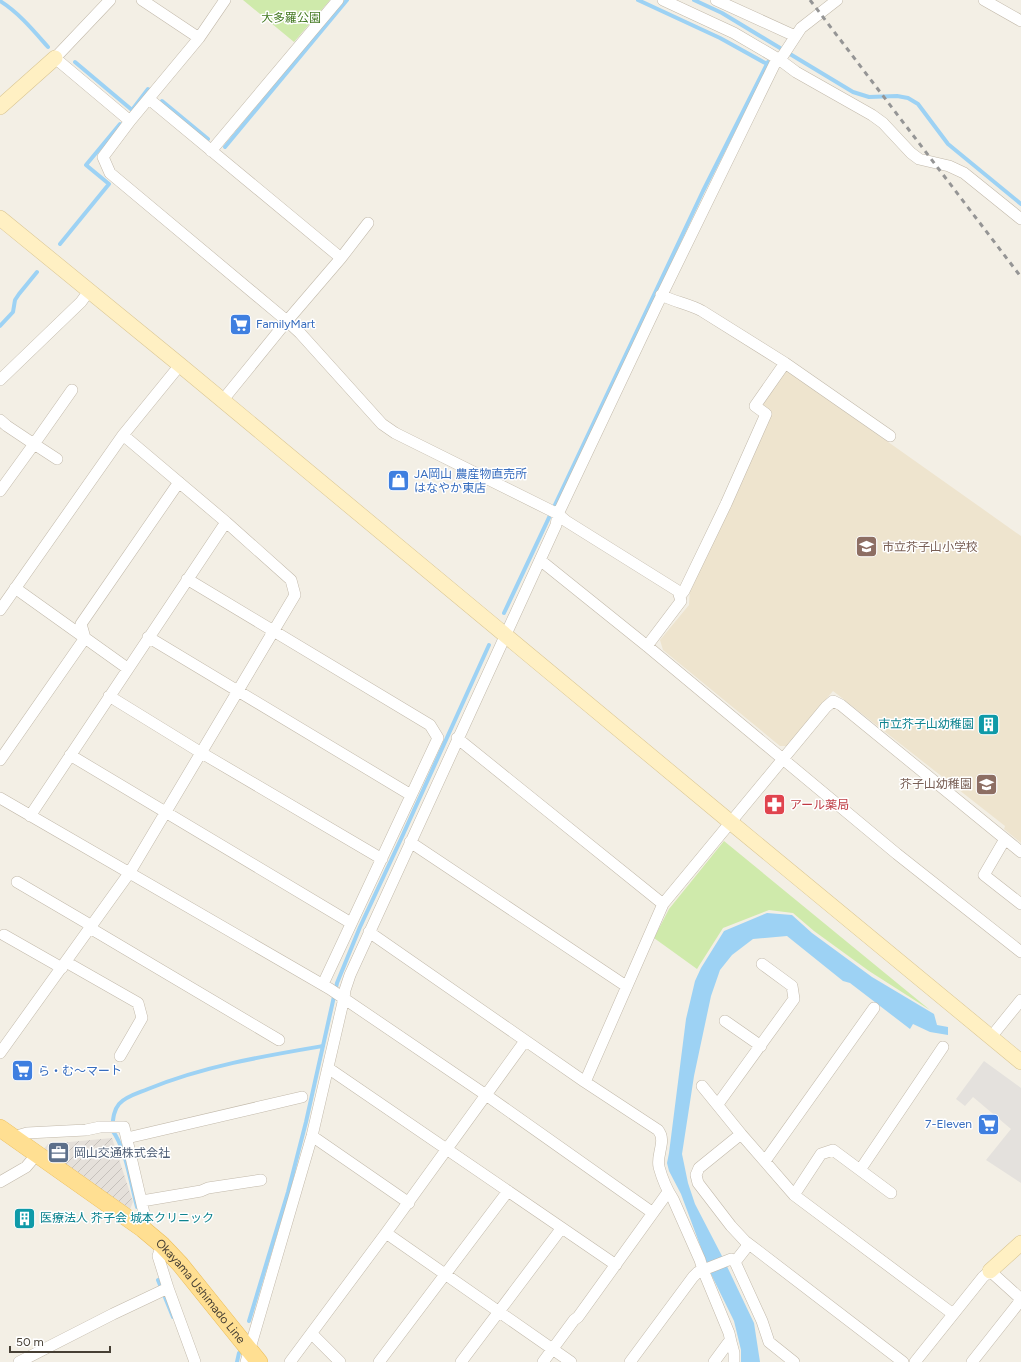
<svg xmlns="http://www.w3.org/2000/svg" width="1021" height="1362" font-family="Figtree,'Noto Sans JP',sans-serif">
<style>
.industrial{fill:url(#industrial-furrows)}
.education{fill:#eee4ce}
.park{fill:#cfeaab}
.parking{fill:#e4e1dd}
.water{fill:#9dd2f4}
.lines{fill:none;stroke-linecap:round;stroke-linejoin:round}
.stream{stroke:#9dd2f4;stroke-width:4}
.street-casing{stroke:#c2b9aa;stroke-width:12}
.secondary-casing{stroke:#dac693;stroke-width:16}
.primary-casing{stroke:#ebbe5c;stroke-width:18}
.street{stroke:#fff;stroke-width:11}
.secondary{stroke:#fff0c3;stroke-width:15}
.primary{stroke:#ffdf92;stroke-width:17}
.rail{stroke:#959595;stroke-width:3;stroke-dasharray:5 5;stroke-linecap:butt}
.labels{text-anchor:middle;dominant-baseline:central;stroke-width:3;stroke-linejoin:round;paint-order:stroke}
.park-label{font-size:12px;fill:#467b24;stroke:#fff}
.shop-label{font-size:12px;fill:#366cbe;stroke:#fff;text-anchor:start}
.education-label{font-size:12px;fill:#785e54;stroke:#fff;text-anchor:start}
.culture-label{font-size:12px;fill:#0d838f;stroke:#fff;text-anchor:end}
.health-label{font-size:12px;fill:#be3a42;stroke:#fff;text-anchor:start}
.service-label{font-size:12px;fill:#4e5e75;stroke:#fff;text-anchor:start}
.street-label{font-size:12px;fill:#463f34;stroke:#fff}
</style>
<defs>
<pattern id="industrial-furrows" width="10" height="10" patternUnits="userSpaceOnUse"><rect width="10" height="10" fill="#e5e0da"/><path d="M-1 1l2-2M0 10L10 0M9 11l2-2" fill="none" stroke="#c6c1bc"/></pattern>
</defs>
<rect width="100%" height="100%" fill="#f3efe5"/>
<!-- industrial -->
<path class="industrial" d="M 112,1138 L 133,1202 L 129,1212 L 42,1151 L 48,1144 Z"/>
<!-- education -->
<path class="education" d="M 785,369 L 1021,536 L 1021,843 L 1004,829 L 1005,826 L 833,691 L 787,746 L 780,746 L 663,650 L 660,640 L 689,605 L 690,586 L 770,412 L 760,404 Z"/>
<!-- park -->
<path class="park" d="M 243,0 L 330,0 L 294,42 Z
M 724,841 L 930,1010 L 869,971 L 814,931 L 793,913 L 769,910 L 723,928 L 697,969 L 654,938 L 669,909 Z"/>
<!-- parking -->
<path class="parking" d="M 984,1061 L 1021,1088 L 1021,1183 L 986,1160 L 1011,1129 L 973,1097 L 965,1106 L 956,1099 Z"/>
<!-- water -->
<path class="water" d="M 767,913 L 792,915 L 812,933 L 872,977 L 934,1014 L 937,1025 L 948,1027 L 948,1035 L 930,1032 L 913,1024 L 910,1029 L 850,983 L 843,981 L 787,936 L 753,939 L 732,955 L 720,970 L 711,996 L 694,1076 L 682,1154 L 688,1183 L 695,1204 L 723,1258 L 754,1323 L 760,1362 L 741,1362 L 741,1350 L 734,1321 L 710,1272 L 681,1194 L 669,1171 L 667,1163 L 669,1153 L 686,1019 L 695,981 L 701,968 L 724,931 Z"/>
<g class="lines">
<!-- stream -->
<path class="stream" d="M 638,0 L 720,38 L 767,64
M 694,0 L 722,13 L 853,92 L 869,97 L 897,96 L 908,98 L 918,104 L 948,144 L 1021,204
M 0,1 C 19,13 33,30 48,47
M 75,62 L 132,110 L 148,89 L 150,91
M 162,101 L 208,139
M 225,147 L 347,0
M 60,244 L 109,184 L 86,165 L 120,124
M 0,326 L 13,312 L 15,300 L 19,294 L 37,272
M 504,613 L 703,191 L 768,62
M 137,1207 C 131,1185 126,1148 112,1130 C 113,1121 113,1111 119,1104 C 126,1096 139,1093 148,1089 C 204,1066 264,1056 323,1046
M 158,1280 L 173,1317
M 249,1321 L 288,1192 L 306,1122 L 337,983 L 360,927 L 401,839 L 489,645
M 237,1362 L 239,1353"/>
<defs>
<path id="street" d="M 110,0 L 55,58 L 130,121
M 142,0 L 199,38
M 663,0 L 734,33 L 780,60 L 796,72 L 872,115 L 883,123 L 911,153 L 919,159 L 949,166 L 964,173 L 1021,219
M 716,0 L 795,36
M 984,0 L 1021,21
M 780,60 L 801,28 L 837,0
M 149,99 L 341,258 L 287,321 L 300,333 L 382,424 L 395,433 L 558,514 L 566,521 L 678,591 L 681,601 L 647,646
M 211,151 L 338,0
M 341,258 L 368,223
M 661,295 C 675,302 689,304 702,311 L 785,363 L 890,436
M 0,380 L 81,302 L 89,291
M 222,401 L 287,321 L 110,173 L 103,157 L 130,121 L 199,38 L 225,0
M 0,420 L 7,426 L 34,444 L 0,491
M 57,459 L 34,444 L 72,390
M 540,560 L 647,646 L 897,854 L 1021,952
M 187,579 L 430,725 L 438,738 L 323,984
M 15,588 L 127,668
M 680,596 L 684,591 L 726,504 L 766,414 L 755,406 L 785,363
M 0,610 L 123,435 L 180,365
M 148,637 L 411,795
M 109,696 L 200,752 L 382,859
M 457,738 L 663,904
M 70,755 L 351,923
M 0,760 L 85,638 L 81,624 L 179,482
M 0,798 L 330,989 L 486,1095 L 653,1213
M 30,816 L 226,522
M 1005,839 L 984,875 L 1021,904
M 410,842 L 626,986
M 17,882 L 92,926
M 90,928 L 279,1040
M 369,932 L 585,1082 L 658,1130 C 667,1141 656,1154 659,1167 C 662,1178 667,1190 673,1199 L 700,1260 L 703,1270 L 729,1333 L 731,1342 L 728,1343 L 714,1362
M 4,935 L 62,968
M 66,962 L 138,1003 L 142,1018 L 120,1056
M 725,1021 L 761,1046
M 991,1037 L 1021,1000
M 0,1053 L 130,872 L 295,595 L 291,580 L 226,522 L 123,435
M 328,1068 L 616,1265
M 585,1082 L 663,904 L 826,707 L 833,701 L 841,705 L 1021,852
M 702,1086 L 741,1134 L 794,1195 L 953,1314
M 718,1104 L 794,999 L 792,986 L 762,964
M 741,1134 L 699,1168 L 696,1175 L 698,1183 L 731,1226 L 745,1241 L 903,1362
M 312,1136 L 409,1203
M 13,1137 L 27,1133 L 86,1130 L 100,1127 L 124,1127 L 144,1213 L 143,1229
M 127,1138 L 302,1097
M 765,1161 L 874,1008
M 860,1170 L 943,1047
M 0,1182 L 26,1167 L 37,1154
M 794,1195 L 821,1154 L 833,1150 L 891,1193
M 142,1201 L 201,1191 L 208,1188 L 261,1180
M 386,1233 L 571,1362
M 162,1245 L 158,1256 L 168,1288 L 195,1362
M 735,1262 L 749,1244
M 312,1334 L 340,1362
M 731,1342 L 734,1353 L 734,1362
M 19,1362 L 113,1314 L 168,1288
M 246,1362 L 312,1136 L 344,998 L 345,990 L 350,975 L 556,525 L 558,514 L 657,305 L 777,59
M 290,1362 L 386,1233 L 525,1041
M 379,1362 L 508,1191
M 461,1362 L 561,1229
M 543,1362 L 574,1320 L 578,1317 L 668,1192
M 630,1362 L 693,1277 L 698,1272 L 731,1259 L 735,1262 L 762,1321 L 769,1342 L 794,1362
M 915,1362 L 983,1277 L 990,1271 L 1021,1299
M 972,1362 L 1021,1300"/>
<path id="secondary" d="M 0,107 L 55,58
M 0,218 L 180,365 L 723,816 L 1021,1062
M 990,1271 L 1021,1243"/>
<g id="primary">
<path id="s1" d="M 0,1128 L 143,1229 L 162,1245 L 180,1264 L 259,1362"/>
</g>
</defs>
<!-- street casing -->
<use href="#street" class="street-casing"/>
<!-- secondary casing -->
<use href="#secondary" class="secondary-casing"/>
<!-- primary casing -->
<use href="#primary" class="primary-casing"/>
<!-- street -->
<use href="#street" class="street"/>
<!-- secondary -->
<use href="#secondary" class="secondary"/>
<!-- primary -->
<use href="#primary" class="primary"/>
<!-- rail -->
<path class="rail" d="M 810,0 L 1021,277"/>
</g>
<!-- icons -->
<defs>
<symbol id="supermarket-square" viewBox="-11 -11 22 22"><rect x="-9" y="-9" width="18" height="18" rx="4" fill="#3f7fe0" stroke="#fff"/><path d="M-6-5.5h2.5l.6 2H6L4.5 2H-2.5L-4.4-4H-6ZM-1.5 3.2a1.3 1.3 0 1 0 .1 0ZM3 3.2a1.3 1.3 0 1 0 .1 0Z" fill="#fff"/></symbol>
<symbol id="shop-square" viewBox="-11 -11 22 22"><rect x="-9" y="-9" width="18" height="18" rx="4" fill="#3f7fe0" stroke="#fff"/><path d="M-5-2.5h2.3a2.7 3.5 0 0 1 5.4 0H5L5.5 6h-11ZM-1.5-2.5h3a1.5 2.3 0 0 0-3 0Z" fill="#fff"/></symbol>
<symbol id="school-square" viewBox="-11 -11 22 22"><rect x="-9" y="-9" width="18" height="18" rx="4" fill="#8d6e63" stroke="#fff"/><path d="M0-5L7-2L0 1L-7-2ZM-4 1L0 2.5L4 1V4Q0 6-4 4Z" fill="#fff"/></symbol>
<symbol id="building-square" viewBox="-11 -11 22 22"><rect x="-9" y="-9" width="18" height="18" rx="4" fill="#0f9aa8" stroke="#fff"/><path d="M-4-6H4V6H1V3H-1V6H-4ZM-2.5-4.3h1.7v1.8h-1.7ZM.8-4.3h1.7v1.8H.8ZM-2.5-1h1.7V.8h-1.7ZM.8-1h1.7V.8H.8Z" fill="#fff"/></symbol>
<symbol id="pharmacy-square" viewBox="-11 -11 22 22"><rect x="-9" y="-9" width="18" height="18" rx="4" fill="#e0444e" stroke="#fff"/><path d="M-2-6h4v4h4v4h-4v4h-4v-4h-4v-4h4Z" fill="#fff"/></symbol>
<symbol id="office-square" viewBox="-11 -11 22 22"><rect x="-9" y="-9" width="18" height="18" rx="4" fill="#5c6f8a" stroke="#fff"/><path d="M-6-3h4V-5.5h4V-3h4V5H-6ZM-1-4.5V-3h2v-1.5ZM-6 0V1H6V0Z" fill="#fff"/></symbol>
</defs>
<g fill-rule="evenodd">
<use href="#supermarket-square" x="228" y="312" width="25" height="25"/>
<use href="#shop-square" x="386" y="468" width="25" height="25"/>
<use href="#school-square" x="854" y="534" width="25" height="25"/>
<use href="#building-square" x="976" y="712" width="25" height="25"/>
<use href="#school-square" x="974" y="772" width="25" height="25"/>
<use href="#pharmacy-square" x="762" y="792" width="25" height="25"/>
<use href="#supermarket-square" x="10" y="1058" width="25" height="25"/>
<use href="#supermarket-square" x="976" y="1112" width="25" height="25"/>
<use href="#office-square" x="46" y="1140" width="25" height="25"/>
<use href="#building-square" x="12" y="1206" width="25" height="25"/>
</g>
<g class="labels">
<!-- park labels -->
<g class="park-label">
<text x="291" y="18">大多羅公園</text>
</g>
<!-- shop labels -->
<g class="shop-label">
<text x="256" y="324">FamilyMart</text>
<text x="414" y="474">JA岡山 農産物直売所<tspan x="414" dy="14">はなやか東店</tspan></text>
<text x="38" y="1071">ら・む〜マート</text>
<text x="972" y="1124" text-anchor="end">7-Eleven</text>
</g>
<!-- education labels -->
<g class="education-label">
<text x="882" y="547">市立芥子山小学校</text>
<text x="972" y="784" text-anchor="end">芥子山幼稚園</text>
</g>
<!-- culture labels -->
<g class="culture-label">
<text x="974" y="724">市立芥子山幼稚園</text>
<text x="40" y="1218" text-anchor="start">医療法人 芥子会 城本クリニック</text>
</g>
<!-- health labels -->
<g class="health-label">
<text x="790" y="805">アール薬局</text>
</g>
<!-- service labels -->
<g class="service-label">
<text x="74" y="1153">岡山交通株式会社</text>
</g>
<!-- street labels -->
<g class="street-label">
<text stroke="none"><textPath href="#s1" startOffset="260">Okayama Ushimado Line</textPath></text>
</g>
</g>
<!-- scale -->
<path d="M10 1346v6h100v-6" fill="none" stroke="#463f34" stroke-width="2"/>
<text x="16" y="1346" font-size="12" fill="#463f34" stroke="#ffffff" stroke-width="3" paint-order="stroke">50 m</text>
</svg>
